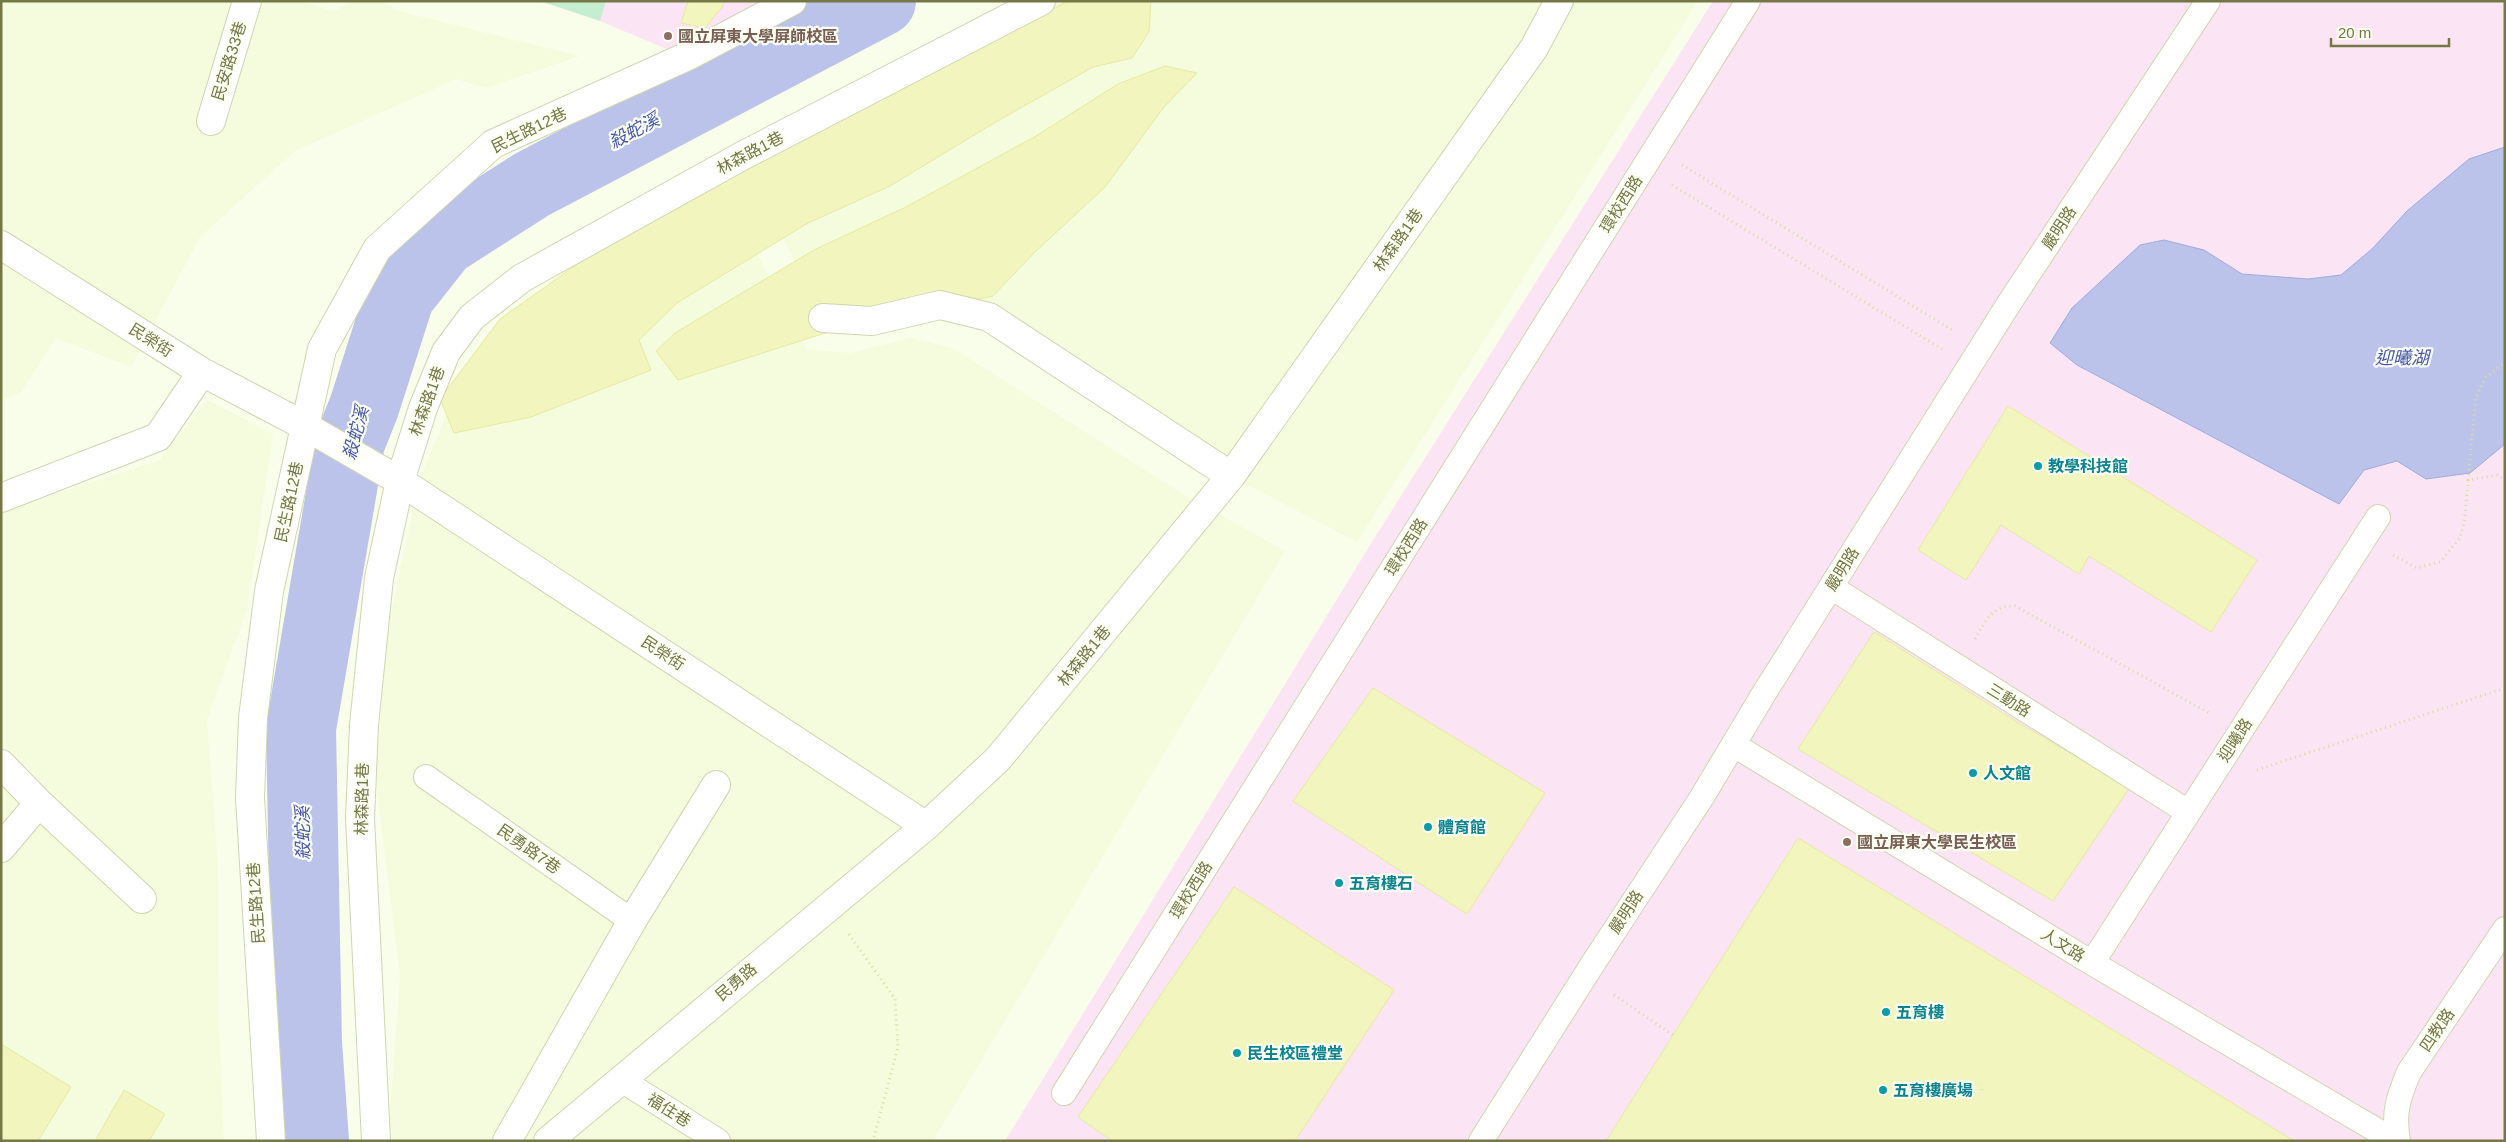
<svg xmlns="http://www.w3.org/2000/svg" width="2506" height="1142" font-family="Helvetica,'Noto Sans TC',sans-serif">
<style>
.residential{fill:#f4fcdd}
.education{fill:#fbe5f4}
.green{fill:#c5eed0}
.water{fill:#bbc3eb;stroke:#a0aade}
.lines{fill:none;stroke-linecap:round;stroke-linejoin:round}
.river{stroke:#bbc3eb;stroke-width:70}
.building{fill:#f2f6be;stroke:#e6eb9d}
.service-casing{stroke:#d0d5b0;stroke-width:26}
.minor-casing{stroke:#d0d5b0;stroke-width:30}
.path{stroke:#d8dca0;stroke-width:3;stroke-dasharray:1 4;stroke-linecap:butt}
.service{stroke:#fff;stroke-width:24}
.minor{stroke:#fff;stroke-width:28}
.education-dot{fill:#8d6e63;stroke:#fbfff2;stroke-width:2}
.culture-dot{fill:#0f9aa8;stroke:#fbfff2;stroke-width:2}
.labels{text-anchor:middle;dominant-baseline:central;stroke-width:4.5;stroke-linejoin:round;paint-order:stroke}
.education-label{font-size:16px;font-weight:bold;fill:#785e54;stroke:#fbfff2;text-anchor:start}
.street-label{font-size:16px;fill:#767746;stroke:#fbfff2}
.culture-label{font-size:16px;font-weight:bold;fill:#0d838f;stroke:#fbfff2;text-anchor:start}
.water-label{font-size:18px;font-style:italic;fill:#4857a8;stroke:#fbfff2}
</style>
<rect width="100%" height="100%" fill="#f8fee9"/>
<!-- residential -->
<path class="residential" d="M 1,1 L 303,1 L 334,12 L 351,1 L 382,1 L 398,11 L 580,56 L 486,88 L 456,79 L 295,151 L 200,237 L 131,367 L 56,338 L 21,392 L 1,400 Z
M 1041,1 L 1698,1 L 1357,542 L 1231,476 L 989,317 L 823,318 L 742,156 Z
M 727,195 L 806,349 L 850,353 L 911,338 L 954,349 L 1186,496 L 1285,551 L 933,1141 L 388,1141 L 400,976 L 375,776 L 389,622 L 419,482 L 448,410 Z
M 207,400 L 273,434 L 247,609 L 207,720 L 218,865 L 219,1029 L 224,1141 L 1,1141 L 1,512 L 160,460 Z"/>
<!-- education -->
<path class="education" d="M 540,1 L 765,1 L 671,51 L 600,21 Z
M 1713,1 L 2505,1 L 2505,1141 L 1005,1141 L 1372,542 Z"/>
<!-- green -->
<path class="green" d="M 540,1 L 606,1 L 600,21 Z"/>
<!-- water -->
<path class="water" d="M 2505,147 L 2505,444 L 2470,473 L 2426,479 L 2397,461 L 2364,470 L 2339,504 L 2077,365 L 2050,343 L 2072,308 L 2140,245 L 2164,240 L 2204,250 L 2242,274 L 2308,279 L 2341,275 L 2372,249 L 2407,211 L 2469,159 Z"/>
<g class="lines">
<!-- river -->
<path class="river" d="M 314,1141 L 307,1043 L 301,728 L 350,442 L 364,407 L 400,295 L 442,242 L 531,185 L 881,1"/>
</g>
<!-- building -->
<path class="building" d="M 688,1 L 724,1 L 722,7 L 705,28 L 681,23 Z
M 1068,1 L 1151,1 L 1149,32 L 1132,58 L 1093,67 L 994,123 L 890,186 L 808,223 L 677,303 L 639,340 L 651,370 L 531,417 L 454,433 L 440,399 L 500,319 L 614,238 Z
M 1165,66 L 1197,73 L 1164,107 L 1105,187 L 1035,252 L 993,296 L 841,328 L 678,380 L 656,351 L 675,333 L 814,250 L 906,207 L 1036,136 L 1118,84 Z
M 2008,406 L 2257,560 L 2211,632 L 2089,556 L 2079,574 L 2001,525 L 1966,580 L 1918,550 Z
M 1874,632 L 2020,724 L 2130,787 L 2053,901 L 1798,749 Z
M 1373,688 L 1545,793 L 1467,914 L 1293,801 Z
M 1798,838 L 2046,989 L 2294,1141 L 1606,1141 Z
M 1234,887 L 1394,990 L 1295,1141 L 1112,1141 L 1078,1117 Z
M 1,1044 L 71,1087 L 38,1141 L 1,1141 Z
M 124,1090 L 165,1114 L 149,1141 L 95,1141 Z"/>
<g class="lines">
<defs>
<path id="service" d="M 1831,587 L 2188,812
M 1734,745 L 2092,963 L 2395,1141
M 426,777 L 632,921
M 2092,963 L 2378,517
M 620,1079 L 718,1141
M 1064,1093 L 1748,1
M 1481,1141 L 1592,965 L 1702,797 L 1763,695 L 2008,305 L 2208,1
M 2398,1141 C 2393,1113 2398,1098 2409,1072 L 2505,929"/>
<path id="minor" d="M 211,121 L 247,1
M 1,245 L 202,372 L 305,426 L 400,481 L 926,826
M 823,318 L 872,321 L 940,305 L 989,317 L 1231,476
M 1,498 L 158,437 L 202,372
M 1,764 L 39,803 L 1,848
M 39,803 L 142,899
M 271,1141 L 250,798 L 253,718 L 269,591 L 322,349 L 377,249 L 493,144 L 690,55 L 792,1
M 376,1141 L 360,818 L 364,725 L 379,578 L 400,481 L 423,408 L 446,352 L 472,317 L 522,278 L 742,156 L 1041,1
M 507,1141 L 632,921 L 716,785
M 548,1141 L 926,826 L 998,759 L 1231,476 L 1534,48 L 1559,1"/>
</defs>
<!-- service casing -->
<use href="#service" class="service-casing"/>
<!-- minor casing -->
<use href="#minor" class="minor-casing"/>
<!-- path -->
<path class="path" d="M 1682,165 L 1954,331
M 1672,185 L 1942,349
M 2468,480 L 2476,397 L 2486,377 L 2505,362
M 2393,555 L 2417,568 L 2440,562 L 2460,538 L 2465,517 L 2468,480 L 2497,475 L 2505,479
M 1975,639 C 1986,621 1992,605 2015,606 L 2211,714
M 2257,770 L 2505,688
M 849,934 L 895,999 L 898,1047 L 874,1137
M 1614,995 L 1673,1035"/>
<!-- service -->
<use href="#service" class="service"/>
<!-- minor -->
<use href="#minor" class="minor"/>
</g>
<!-- markers -->
<g class="education-dot">
<circle cx="668" cy="36" r="5"/>
<circle cx="1847" cy="842" r="5"/>
</g>
<g class="culture-dot">
<circle cx="2038" cy="466" r="5"/>
<circle cx="1973" cy="773" r="5"/>
<circle cx="1428" cy="827" r="5"/>
<circle cx="1339" cy="883" r="5"/>
<circle cx="1886" cy="1012" r="5"/>
<circle cx="1237" cy="1053" r="5"/>
<circle cx="1883" cy="1090" r="5"/>
</g>
<g class="labels">
<!-- education labels -->
<g class="education-label">
<text x="678" y="36">國立屏東大學屏師校區</text>
<text x="1857" y="842">國立屏東大學民生校區</text>
</g>
<!-- street labels -->
<g class="street-label">
<text transform="translate(229 61) rotate(-73)">民安路33巷</text>
<text transform="translate(529 130) rotate(-26)">民生路12巷</text>
<text transform="translate(750 153) rotate(-28)">林森路1巷</text>
<text transform="translate(1621 204) rotate(-58)">環校西路</text>
<text transform="translate(2059 228) rotate(-57)">嚴明路</text>
<text transform="translate(1398 240) rotate(-55)">林森路1巷</text>
<text transform="translate(151 340) rotate(32)">民榮街</text>
<text transform="translate(427 401) rotate(-70)">林森路1巷</text>
<text transform="translate(289 502) rotate(-78)">民生路12巷</text>
<text transform="translate(1406 547) rotate(-58)">環校西路</text>
<text transform="translate(1842 569) rotate(-58)">嚴明路</text>
<text transform="translate(663 653) rotate(33)">民榮街</text>
<text transform="translate(1084 656) rotate(-51)">林森路1巷</text>
<text transform="translate(2009 700) rotate(32)">三動路</text>
<text transform="translate(2235 740) rotate(-57)">迎曦路</text>
<text transform="translate(362 799) rotate(-89)">林森路1巷</text>
<text transform="translate(529 849) rotate(35)">民勇路7巷</text>
<text transform="translate(1191 890) rotate(-58)">環校西路</text>
<text transform="translate(256 903) rotate(-94)">民生路12巷</text>
<text transform="translate(1626 912) rotate(-57)">嚴明路</text>
<text transform="translate(2063 945) rotate(32)">人文路</text>
<text transform="translate(736 982) rotate(-40)">民勇路</text>
<text transform="translate(2437 1030) rotate(-56)">四教路</text>
<text transform="translate(669 1110) rotate(32)">福住巷</text>
</g>
<!-- culture labels -->
<g class="culture-label">
<text x="2048" y="466">教學科技館</text>
<text x="1983" y="773">人文館</text>
<text x="1438" y="827">體育館</text>
<text x="1349" y="883">五育樓石</text>
<text x="1896" y="1012">五育樓</text>
<text x="1247" y="1053">民生校區禮堂</text>
<text x="1893" y="1090">五育樓廣場</text>
</g>
<!-- water labels -->
<g class="water-label">
<text transform="translate(634 131) rotate(-28)">殺蛇溪</text>
<text x="2402" y="358">迎曦湖</text>
<text transform="translate(356 433) rotate(-75)">殺蛇溪</text>
<text transform="translate(303 833) rotate(-91)">殺蛇溪</text>
</g>
</g>
<!-- border -->
<rect width="2506" height="1142" fill="none" stroke="#767746" stroke-width="5"/>
<!-- scale -->
<path d="M2331 38v8h118v-8" fill="none" stroke="#767746" stroke-width="2.5"/>
<text x="2338" y="38" font-size="15" fill="#767746" stroke="#fbfff2" stroke-width="4" paint-order="stroke">20 m</text>
</svg>
